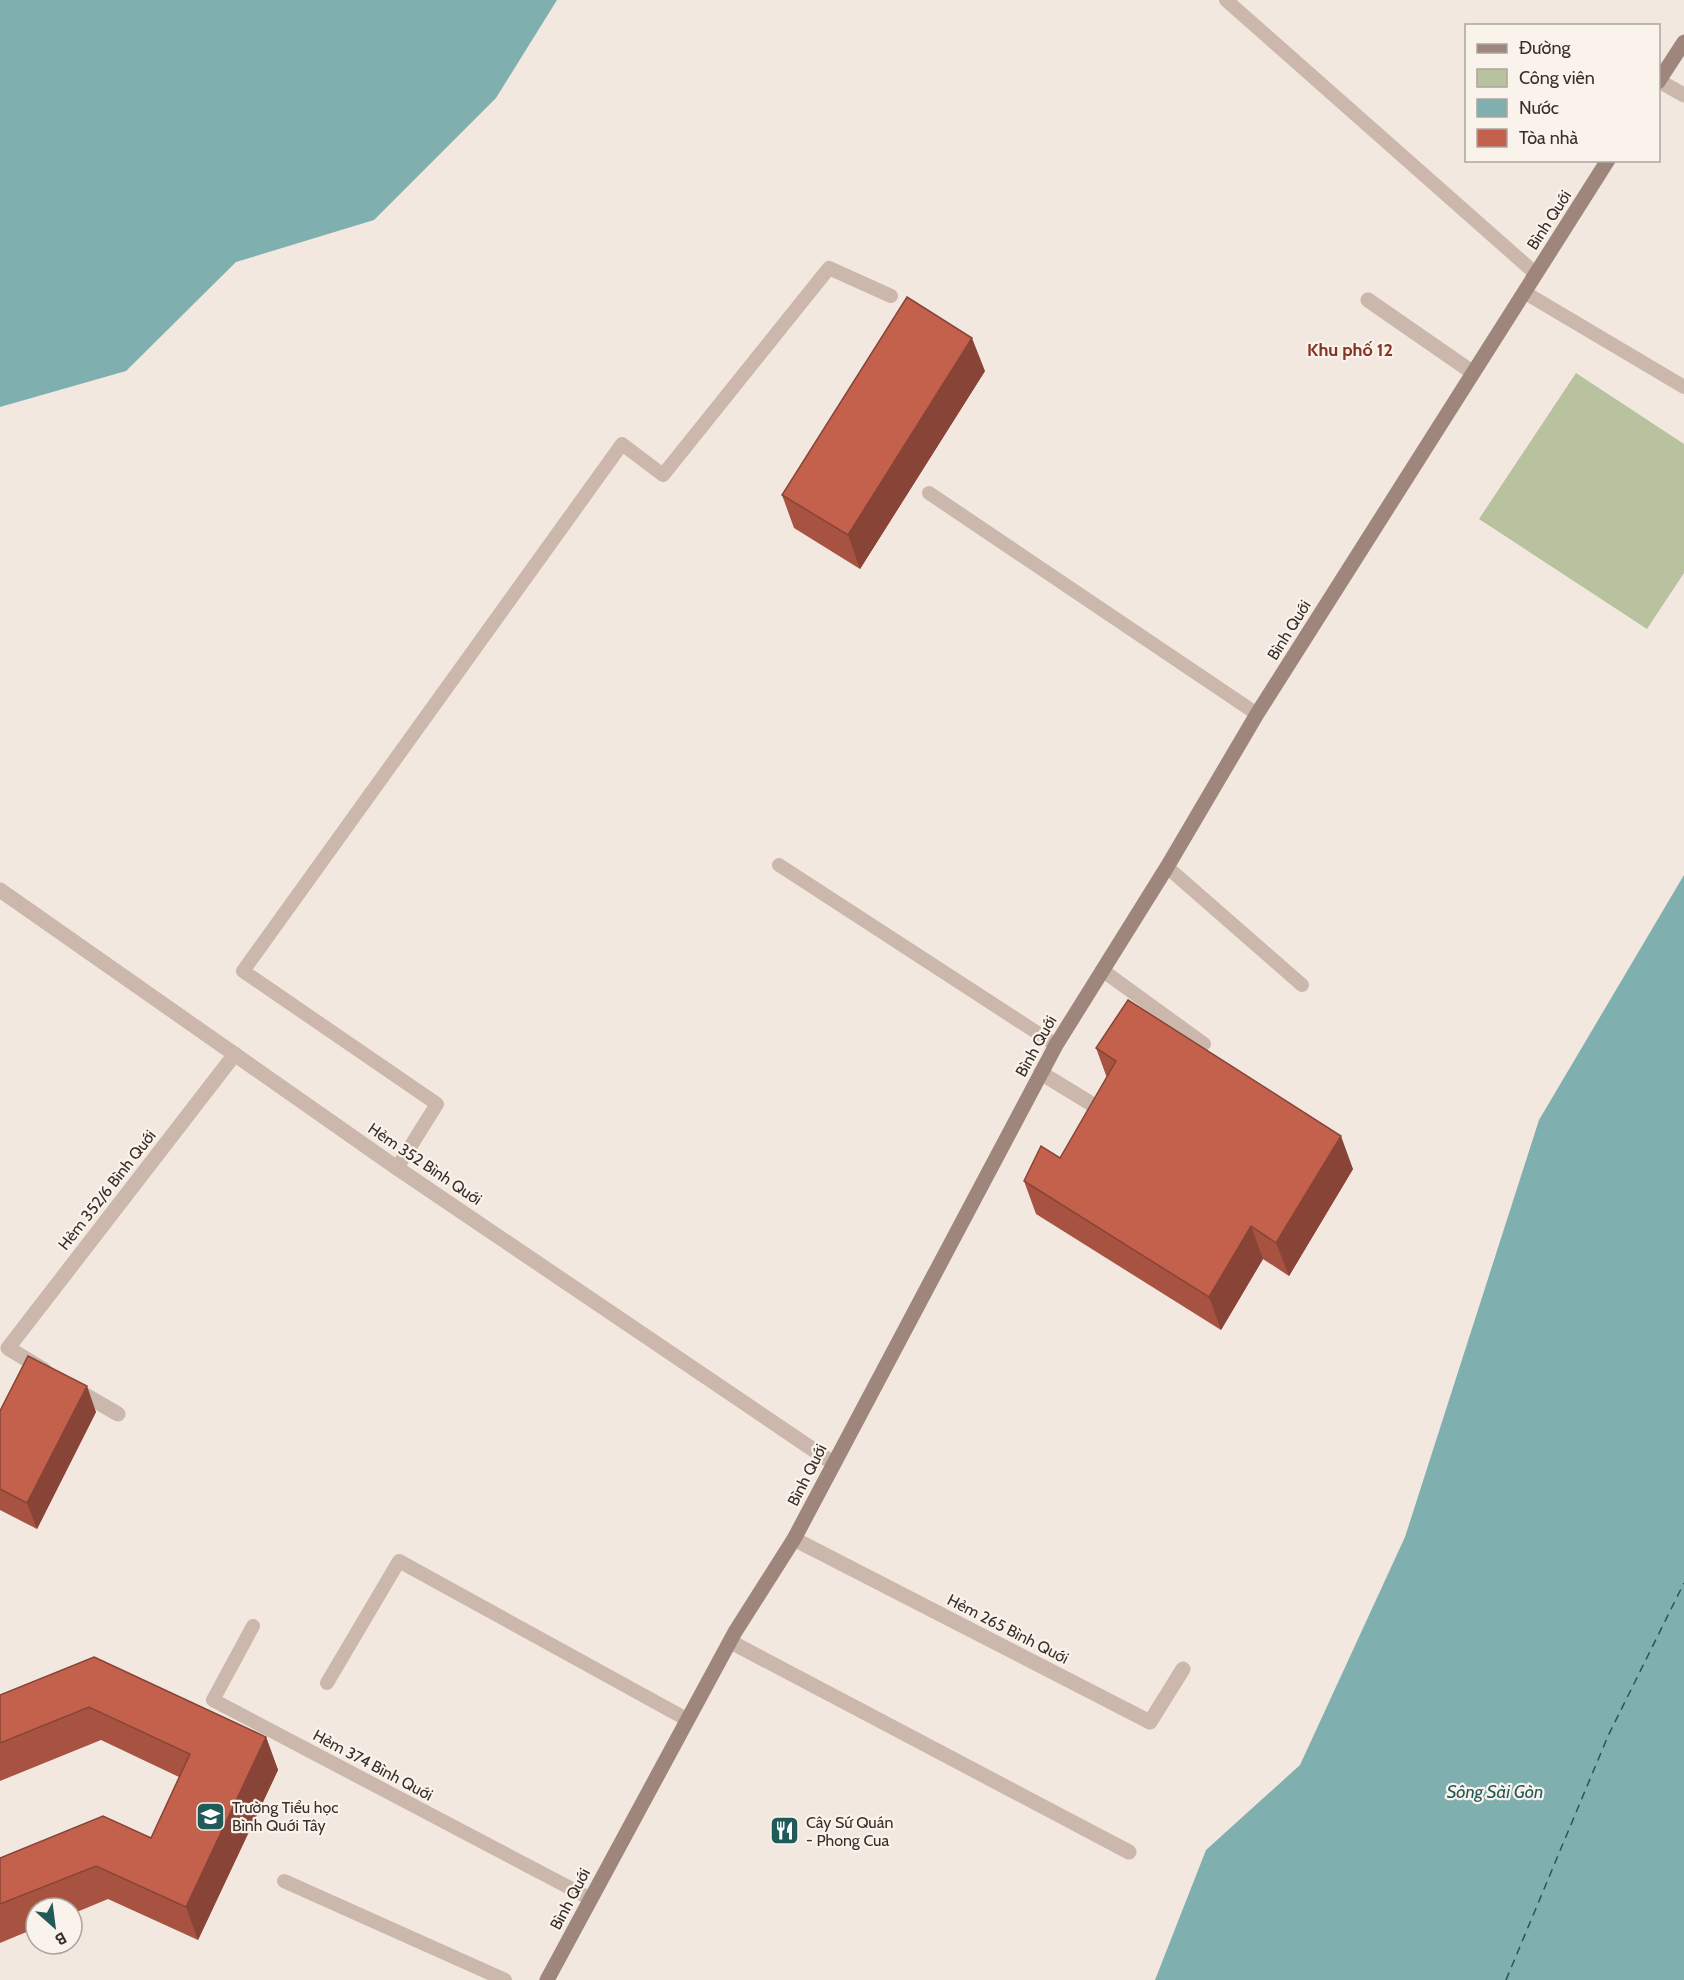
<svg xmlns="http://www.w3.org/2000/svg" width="1684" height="1980" font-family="Cabin,sans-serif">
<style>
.green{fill:#b9c29f}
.water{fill:#7fafae}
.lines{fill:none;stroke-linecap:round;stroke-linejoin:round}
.ferry{stroke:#205a59;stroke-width:1.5;stroke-dasharray:8 6;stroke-linecap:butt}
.service{stroke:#cbb7ab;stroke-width:14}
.minor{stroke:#cbb7ab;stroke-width:15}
.secondary{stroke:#9f867d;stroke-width:15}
.wall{fill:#a85342}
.shaded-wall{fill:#884436}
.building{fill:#c3614d;stroke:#884436;stroke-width:1.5}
.labels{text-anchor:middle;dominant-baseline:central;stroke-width:4.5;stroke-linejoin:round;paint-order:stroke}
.street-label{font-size:16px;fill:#392e2a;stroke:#faf3ec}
.poi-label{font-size:16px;fill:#392e2a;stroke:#faf3ec;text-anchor:start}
.neighbourhood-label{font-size:18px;font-weight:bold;fill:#863525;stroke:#faf3ec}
.water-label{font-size:18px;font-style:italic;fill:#205a59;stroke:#faf3ec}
</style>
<rect width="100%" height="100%" fill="#f3e8e0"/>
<!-- green -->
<path class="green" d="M 1576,373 L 1684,444 L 1684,573 L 1647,629 L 1479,519 Z"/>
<!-- water -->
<path class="water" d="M 0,0 L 557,0 L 496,98 L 374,220 L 236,262 L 126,371 L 0,407 Z
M 1684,875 L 1684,1980 L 1155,1980 L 1206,1850 L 1300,1765 L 1405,1537 L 1539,1120 Z"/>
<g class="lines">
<!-- ferry -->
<path class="ferry" d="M 1506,1980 L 1608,1736 L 1684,1583"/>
<!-- service -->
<path class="service" d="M 1226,0 L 1536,274
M 1524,292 L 1684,387
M 929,493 L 1257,714
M 779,865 L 1056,1045
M 1167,867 L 1302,985
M 1102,970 L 1204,1044
M 397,1168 L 437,1104 L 243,971 L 622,444 L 663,475 L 829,268 L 891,296
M 253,1626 L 213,1700 L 591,1899
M 327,1683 L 399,1561 L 688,1720
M 284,1881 L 505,1980"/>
<!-- minor -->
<path class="minor" d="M 1659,81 L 1684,95
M 1368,300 L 1472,372
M 0,890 L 397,1168 L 833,1463
M 1041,1073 L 1108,1114
M 44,1370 L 8,1348 L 235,1054
M 75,1389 L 118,1414
M 794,1539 L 1150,1722 L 1183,1669
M 731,1642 L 1129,1852"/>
<!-- secondary -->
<path class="secondary" d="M 1658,82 L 1684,42
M 547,1980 L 735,1632 L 794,1539 L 1056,1045 L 1167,867 L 1257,714 L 1608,160"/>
</g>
<!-- wall -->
<path class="wall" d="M 985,371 L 860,569 L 794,528 L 782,495 Z
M 1096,1048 L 1353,1169 L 1289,1276 L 1263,1259 L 1221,1330 L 1036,1214 L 1024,1181 L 1060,1158 L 1107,1078 Z
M 0,1411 L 96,1412 L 37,1529 L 0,1510 Z
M 94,1657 L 266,1737 L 278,1770 L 198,1940 L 108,1899 L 72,1914 L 72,1908 L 36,1908 L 36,1928 L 0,1943 L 0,1858 L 151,1838 L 179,1777 L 101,1740 L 0,1781 L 0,1695 Z"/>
<!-- shaded-wall -->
<path class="shaded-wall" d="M 972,338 L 985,371 L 860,569 L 848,535 Z
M 1341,1136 L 1353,1169 L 1289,1276 L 1276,1243 Z
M 1251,1226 L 1263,1259 L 1221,1330 L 1209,1297 Z
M 87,1386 L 96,1412 L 37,1529 L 27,1503 Z
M 266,1737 L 278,1770 L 198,1940 L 186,1907 Z"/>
<!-- building -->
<path class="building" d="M 907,297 L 972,338 L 848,535 L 782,495 Z
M 1128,1000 L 1341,1136 L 1276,1243 L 1251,1226 L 1209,1297 L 1024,1181 L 1041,1146 L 1060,1158 L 1116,1061 L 1096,1048 Z
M 28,1356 L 87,1386 L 27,1503 L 0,1489 L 0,1411 Z
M 94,1657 L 266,1737 L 186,1907 L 96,1866 L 0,1904 L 0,1858 L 103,1816 L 151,1838 L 190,1754 L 89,1707 L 0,1743 L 0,1695 Z"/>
<!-- icons -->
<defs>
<symbol id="school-square" viewBox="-11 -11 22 22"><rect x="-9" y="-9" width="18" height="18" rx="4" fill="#205a59" stroke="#faf3ec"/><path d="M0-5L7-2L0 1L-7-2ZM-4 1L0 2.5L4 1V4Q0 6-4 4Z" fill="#fff"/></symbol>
<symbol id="restaurant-square" viewBox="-11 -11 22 22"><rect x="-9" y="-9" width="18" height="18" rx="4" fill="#205a59" stroke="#faf3ec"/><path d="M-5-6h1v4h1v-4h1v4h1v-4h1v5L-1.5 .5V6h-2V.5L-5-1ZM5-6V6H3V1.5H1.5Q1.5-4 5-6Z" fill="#fff"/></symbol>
</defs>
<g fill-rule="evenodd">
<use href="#school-square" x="194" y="1800" width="33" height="33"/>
<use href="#restaurant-square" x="768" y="1814" width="33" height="33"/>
</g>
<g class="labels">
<!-- street labels -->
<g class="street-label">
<text transform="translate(1549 220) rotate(-57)">Bình Quới</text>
<text transform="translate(1289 630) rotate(-58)">Bình Quới</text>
<text transform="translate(1036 1046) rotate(-61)">Bình Quới</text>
<text transform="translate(425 1164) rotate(34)">Hẻm 352 Bình Quới</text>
<text transform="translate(107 1190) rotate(-52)">Hẻm 352/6 Bình Quới</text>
<text transform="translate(807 1475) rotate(-63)">Bình Quới</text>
<text transform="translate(1008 1629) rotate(27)">Hẻm 265 Bình Quới</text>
<text transform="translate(373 1765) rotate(28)">Hẻm 374 Bình Quới</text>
<text transform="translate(570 1899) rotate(-62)">Bình Quới</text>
</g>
<!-- poi labels -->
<g class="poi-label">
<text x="232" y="1807">Trường Tiểu học<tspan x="232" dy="18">Bình Quới Tây</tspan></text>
<text x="806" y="1822">Cây Sứ Quán<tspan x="806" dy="18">- Phong Cua</tspan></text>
</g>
<!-- neighbourhood labels -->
<g class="neighbourhood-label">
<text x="1350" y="350">Khu phố 12</text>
</g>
<!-- water labels -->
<g class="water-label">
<text x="1495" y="1792">Sông Sài Gòn</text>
</g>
</g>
<!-- legend -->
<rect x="1465" y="24" width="195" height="138" fill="#faf3ec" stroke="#ada49e" stroke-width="1.5"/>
<rect x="1477" y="44" width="30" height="9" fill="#9f867d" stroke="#ada49e" stroke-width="1.5"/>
<text x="1519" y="54" font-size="18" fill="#392e2a">Đường</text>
<rect x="1477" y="69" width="30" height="18" fill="#b9c29f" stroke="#ada49e" stroke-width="1.5"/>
<text x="1519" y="84" font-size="18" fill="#392e2a">Công viên</text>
<rect x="1477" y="99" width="30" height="18" fill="#7fafae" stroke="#ada49e" stroke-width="1.5"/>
<text x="1519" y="114" font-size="18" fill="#392e2a">Nước</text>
<rect x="1477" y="129" width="30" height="18" fill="#c3614d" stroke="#ada49e" stroke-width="1.5"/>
<text x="1519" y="144" font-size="18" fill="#392e2a">Tòa nhà</text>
<!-- north arrow -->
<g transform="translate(54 1926) rotate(152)"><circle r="28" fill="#faf3ec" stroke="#ada49e" stroke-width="1.5"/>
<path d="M0-4.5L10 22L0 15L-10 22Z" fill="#205a59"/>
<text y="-9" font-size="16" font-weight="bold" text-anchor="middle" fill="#392e2a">B</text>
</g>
</svg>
